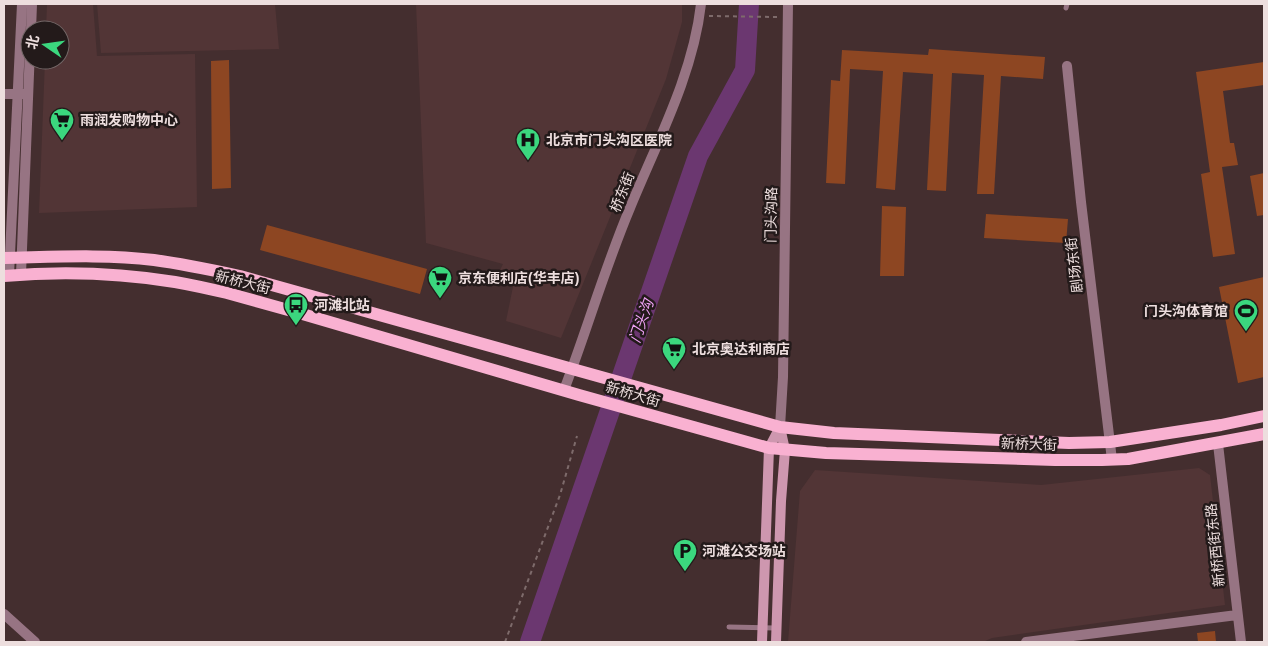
<svg xmlns="http://www.w3.org/2000/svg" width="1268" height="646" font-family="Helvetica,'Noto Sans SC',sans-serif">
<style>
.built{fill:#523536}
.lines{fill:none;stroke-linecap:round;stroke-linejoin:round}
.river{stroke:#6b3770;stroke-width:20}
.building{fill:#8d4622}
.path{stroke:#7e6b6b;stroke-width:2;stroke-dasharray:4 4;stroke-linecap:butt}
.service{stroke:#977483;stroke-width:5}
.minor{stroke:#977483;stroke-width:10}
.tertiary{stroke:#977483;stroke-width:10}
.secondary{stroke:#ce97af;stroke-width:10}
.primary{stroke:#f9b1d1;stroke-width:12}
.labels{text-anchor:middle;dominant-baseline:central;stroke-width:5;stroke-linejoin:round;paint-order:stroke}
.poi-label{font-size:14px;font-weight:bold;fill:#eddede;stroke:#231a1a;text-anchor:start}
.street-label{font-size:14px;fill:#eddede;stroke:#231a1a}
.water-label{font-size:15px;font-style:italic;fill:#eea2f5;stroke:#231a1a}
</style>
<rect width="100%" height="100%" fill="#442e2f"/>
<!-- built -->
<path class="built" d="M 47,4 L 93,4 L 97,56 L 195,54 L 197,207 L 39,213 L 45,60 L 60,60 L 60,30 L 46,30 Z
M 97,4 L 275,4 L 279,49 L 101,53 Z
M 416,4 L 682,4 L 682,22 L 666,79 L 561,338 L 506,321 L 515,277 L 500,270 L 503,264 L 426,243 Z
M 1199,468 L 1210,475 L 1225,605 L 992,638 L 983,642 L 788,642 L 800,491 L 815,470 L 1041,485 Z"/>
<g class="lines">
<!-- river -->
<path class="river" d="M 530,642 L 698,156 L 745,70 L 749,4"/>
</g>
<!-- building -->
<path class="building" d="M 929,49 L 1045,57 L 1043,79 L 1001,76 L 994,194 L 977,194 L 984,75 L 952,73 L 946,191 L 927,190 L 933,74 L 903,72 L 895,190 L 876,188 L 883,71 L 850,69 L 845,184 L 826,183 L 831,80 L 840,81 L 842,50 L 928,55 Z
M 229,60 L 231,188 L 212,189 L 211,61 Z
M 1264,62 L 1264,85 L 1223,91 L 1230,143 L 1234,143 L 1238,165 L 1222,167 L 1235,254 L 1213,257 L 1201,174 L 1210,172 L 1196,72 Z
M 1264,173 L 1264,215 L 1257,216 L 1250,176 Z
M 882,206 L 906,207 L 904,276 L 880,276 Z
M 986,214 L 1068,219 L 1066,243 L 984,238 Z
M 267,225 L 427,269 L 420,294 L 260,250 Z
M 1264,277 L 1264,377 L 1238,383 L 1219,287 Z
M 1215,631 L 1216,642 L 1198,642 L 1197,633 Z"/>
<g class="lines">
<!-- path -->
<path class="path" d="M 709,16 L 777,17
M 505,642 L 560,495 L 577,436"/>
<!-- service -->
<path class="service" d="M 1066,8 L 1067,4
M 729,627 L 776,628"/>
<!-- minor -->
<path class="minor" d="M 1067,66 L 1081,202 L 1112,460
M 1218,444 L 1241,642
M 4,614 L 35,642
M 1026,642 L 1237,615"/>
<!-- tertiary -->
<path class="tertiary" d="M 31,30 L 32,4
M 4,94 L 25,94
M 21,274 L 30,49
M 9,275 L 22,4
M 564,390 C 587,330 605,267 630,208 C 657,142 693,75 701,4
M 780,427 L 783,377 L 788,4"/>
<!-- secondary -->
<path class="secondary" d="M 762,642 L 769,448 L 780,427
M 776,642 L 781,501 L 785,450 L 780,427"/>
<!-- primary -->
<path class="primary" d="M 4,258 C 54,257 104,254 154,260 C 183,264 212,270 240,276 L 780,427 L 834,433 L 1069,443 L 1110,442 L 1221,425 L 1264,416
M 4,276 C 61,271 119,273 175,282 C 192,285 210,289 227,293 L 299,313 L 579,395 L 769,448 L 826,453 L 1055,460 L 1102,460 L 1128,459 L 1264,434"/>
</g>
<!-- icons -->
<defs>
<symbol id="supermarket-pin" viewBox="-11 -11 22 30"><path d="M0 17L-7.5 6A9.5 9.5 0 1 1 7.5 6Z" fill="#3bd77e" stroke="#231a1a"/><path d="M-6-5.5h2.5l.6 2H6L4.5 2H-2.5L-4.4-4H-6ZM-1.5 3.2a1.3 1.3 0 1 0 .1 0ZM3 3.2a1.3 1.3 0 1 0 .1 0Z" fill="#111"/></symbol>
<symbol id="hospital-pin" viewBox="-11 -11 22 30"><path d="M0 17L-7.5 6A9.5 9.5 0 1 1 7.5 6Z" fill="#3bd77e" stroke="#231a1a"/><path d="M-5-5h3v3.5h4V-5h3V5h-3V1.5h-4V5h-3Z" fill="#111"/></symbol>
<symbol id="bus-pin" viewBox="-11 -11 22 30"><path d="M0 17L-7.5 6A9.5 9.5 0 1 1 7.5 6Z" fill="#3bd77e" stroke="#231a1a"/><path d="M-5-6H5V4H4V6H2V4H-2V6H-4V4H-5ZM-3.5-4V0h7V-4ZM-3.5 1.2v1.5H-2V1.2ZM2 1.2v1.5H3.5V1.2Z" fill="#111"/></symbol>
<symbol id="stadium-pin" viewBox="-11 -11 22 30"><path d="M0 17L-7.5 6A9.5 9.5 0 1 1 7.5 6Z" fill="#3bd77e" stroke="#231a1a"/><path d="M0-5a6.5 5 0 1 0 0 10a6.5 5 0 1 0 0-10ZM-3.5-1.8h7v3.6h-7Z" fill="#111"/></symbol>
<symbol id="parking-pin" viewBox="-11 -11 22 30"><path d="M0 17L-7.5 6A9.5 9.5 0 1 1 7.5 6Z" fill="#3bd77e" stroke="#231a1a"/><path d="M-3.5-5.5H1a3.5 3.5 0 0 1 0 7H-1V5.5H-3.5ZM-1-3.4V-.6H.8a1.4 1.4 0 0 0 0-2.8Z" fill="#111"/></symbol>
</defs>
<g fill-rule="evenodd">
<use href="#supermarket-pin" x="48" y="106" width="28" height="38"/>
<use href="#hospital-pin" x="514" y="126" width="28" height="38"/>
<use href="#supermarket-pin" x="426" y="264" width="28" height="38"/>
<use href="#bus-pin" x="282" y="291" width="28" height="38"/>
<use href="#stadium-pin" x="1232" y="297" width="28" height="38"/>
<use href="#supermarket-pin" x="660" y="335" width="28" height="38"/>
<use href="#parking-pin" x="671" y="537" width="28" height="38"/>
</g>
<g class="labels">
<!-- poi labels -->
<g class="poi-label">
<text x="80" y="120">雨润发购物中心</text>
<text x="546" y="140">北京市门头沟区医院</text>
<text x="458" y="278">京东便利店(华丰店)</text>
<text x="314" y="305">河滩北站</text>
<text x="1228" y="311" text-anchor="end">门头沟体育馆</text>
<text x="692" y="349">北京奥达利商店</text>
<text x="702" y="551">河滩公交场站</text>
</g>
<!-- street labels -->
<g class="street-label">
<text transform="translate(622 192) rotate(-68)">桥东街</text>
<text transform="translate(771 215) rotate(-89)">门头沟路</text>
<text transform="translate(1074 265) rotate(-97)">剧场东街</text>
<text transform="translate(243 282) rotate(14)">新桥大街</text>
<text transform="translate(633 394) rotate(16)">新桥大街</text>
<text transform="translate(1029 444) rotate(2)">新桥大街</text>
<text transform="translate(1215 545) rotate(-96)">新桥西街东路</text>
</g>
<!-- water labels -->
<g class="water-label">
<text transform="translate(641 321) rotate(-71)">门头沟</text>
</g>
</g>
<!-- border -->
<rect width="1268" height="646" fill="none" stroke="#eddede" stroke-width="10"/>
<!-- north arrow -->
<g transform="translate(45 45) rotate(283)"><circle r="24" fill="#231a1a" stroke="#746868"/>
<path d="M0-4L9 19L0 12L-9 19Z" fill="#3bd77e"/>
<text y="-8" font-size="14" font-weight="bold" text-anchor="middle" fill="#eddede">北</text>
</g>
</svg>
